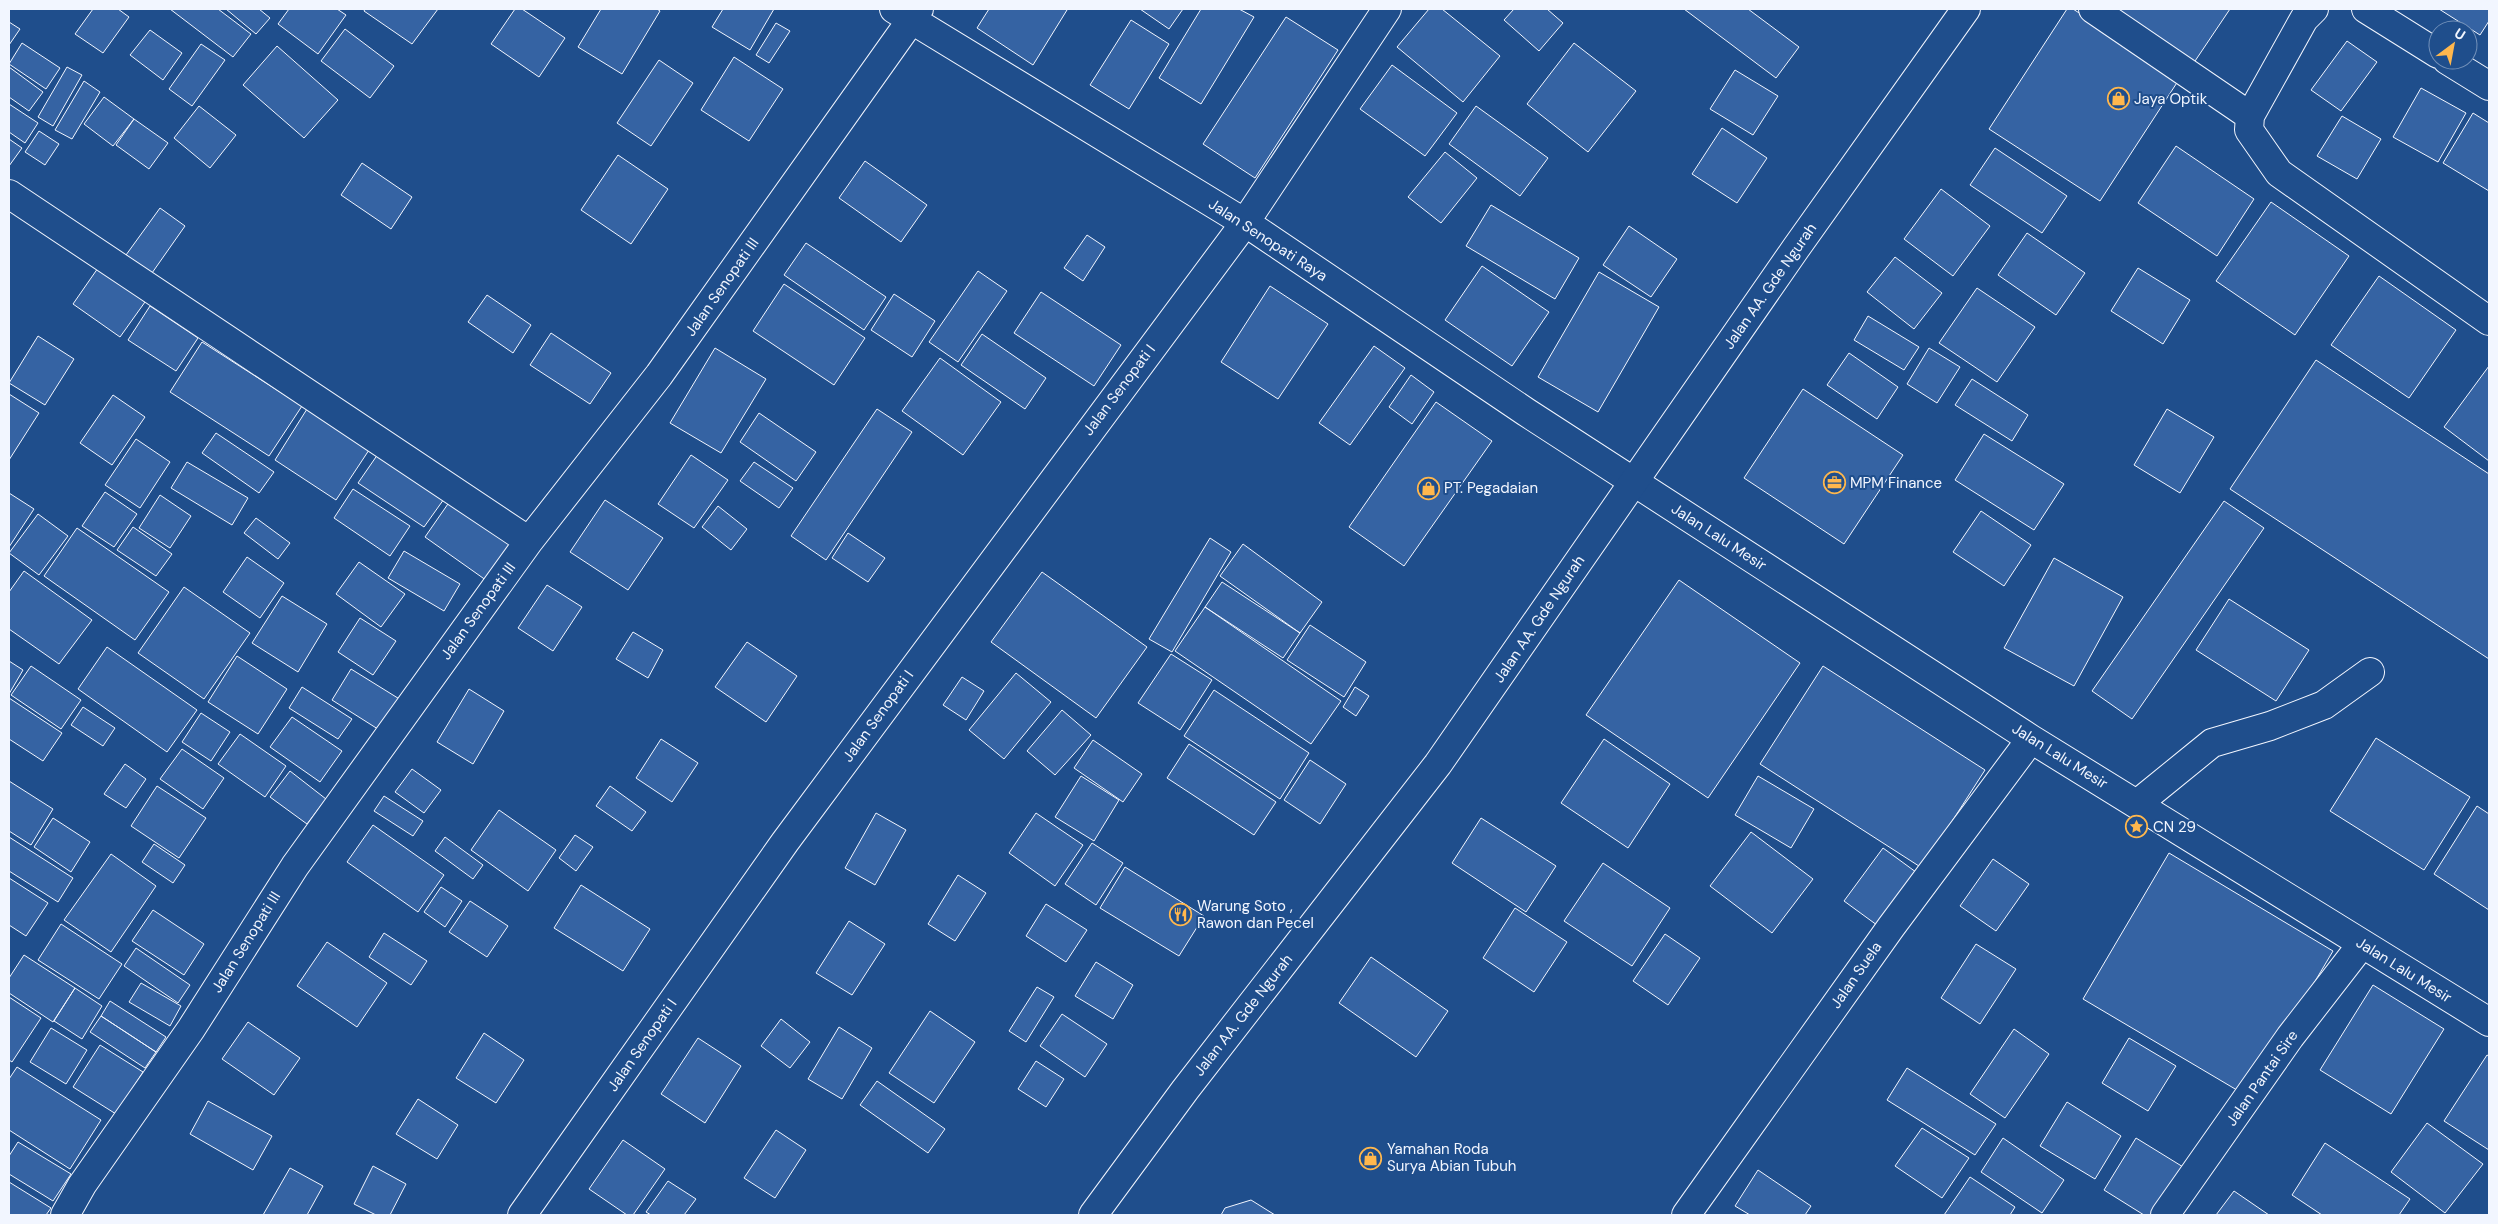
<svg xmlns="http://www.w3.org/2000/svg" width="2498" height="1224" font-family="'DM Sans',sans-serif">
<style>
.building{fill:#3563a3;stroke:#f2f6ff}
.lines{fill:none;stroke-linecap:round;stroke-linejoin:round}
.minor-casing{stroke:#f2f6ff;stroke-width:30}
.major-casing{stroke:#f2f6ff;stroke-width:30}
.minor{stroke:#1f4e8c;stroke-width:28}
.major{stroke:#1f4e8c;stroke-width:28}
.labels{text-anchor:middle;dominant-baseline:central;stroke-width:4;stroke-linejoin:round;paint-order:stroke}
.poi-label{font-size:15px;fill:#f2f6ff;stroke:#1f4e8c;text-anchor:start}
.street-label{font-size:15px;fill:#f2f6ff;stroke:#1f4e8c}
</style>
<rect width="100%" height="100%" fill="#1f4e8c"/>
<!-- building -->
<path class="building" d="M 93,9 L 118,9 L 129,17 L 103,53 L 75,34 Z
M 170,9 L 218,9 L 251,34 L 233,57 Z
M 226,9 L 259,9 L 270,18 L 256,34 Z
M 289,9 L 337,9 L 346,15 L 318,54 L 278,24 Z
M 365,9 L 438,9 L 412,44 L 364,11 Z
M 515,9 L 522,9 L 565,38 L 539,77 L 491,44 Z
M 601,9 L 657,9 L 660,11 L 622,74 L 578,47 Z
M 723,9 L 774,9 L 750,50 L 712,27 Z
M 989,9 L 1065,9 L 1067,10 L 1033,65 L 977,28 Z
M 1140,9 L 1183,9 L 1169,29 Z
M 1201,9 L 1239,9 L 1254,17 L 1201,104 L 1159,78 Z
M 1429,9 L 1442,9 L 1500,56 L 1463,102 L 1397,47 Z
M 1514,9 L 1547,9 L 1563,23 L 1539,51 L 1504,20 Z
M 1684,9 L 1748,9 L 1799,47 L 1776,78 Z
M 2067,9 L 2073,9 L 2180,78 L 2100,201 L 1989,129 Z
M 2112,9 L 2230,9 L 2193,64 Z
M 2439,9 L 2489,9 L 2489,21 L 2480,35 Z
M 1286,17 L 1338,50 L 1255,178 L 1203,144 Z
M 1131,20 L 1169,44 L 1129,109 L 1090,85 Z
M 9,22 L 20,29 L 9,45 Z
M 776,23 L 790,31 L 769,63 L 756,55 Z
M 345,29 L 394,66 L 370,98 L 321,61 Z
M 150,30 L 182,53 L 163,80 L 130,55 Z
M 2347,41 L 2377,62 L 2341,111 L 2311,90 Z
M 22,43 L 60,68 L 46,89 L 9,64 Z
M 1574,43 L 1636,91 L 1588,152 L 1527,104 Z
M 201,44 L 225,60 L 192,106 L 169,89 Z
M 277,46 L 338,100 L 304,138 L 243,85 Z
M 734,57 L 783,89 L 749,141 L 701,110 Z
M 659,60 L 693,83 L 651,146 L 617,123 Z
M 1392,65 L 1457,113 L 1425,156 L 1360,109 Z
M 9,67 L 43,92 L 29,111 L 9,97 Z
M 67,67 L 82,75 L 53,126 L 38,117 Z
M 1735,70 L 1778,96 L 1753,135 L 1710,109 Z
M 84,81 L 100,92 L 72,139 L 55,130 Z
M 2421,88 L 2466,113 L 2438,162 L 2393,137 Z
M 104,97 L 134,119 L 113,146 L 84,124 Z
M 9,104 L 38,123 L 25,143 L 9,132 Z
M 199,106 L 236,135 L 210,168 L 174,138 Z
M 1476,106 L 1548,158 L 1520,196 L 1449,144 Z
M 2473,113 L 2489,123 L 2489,191 L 2443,163 Z
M 2342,116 L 2381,139 L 2357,179 L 2317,156 Z
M 134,119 L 168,143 L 149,169 L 116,145 Z
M 1722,128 L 1767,158 L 1737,203 L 1692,174 Z
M 39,131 L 59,144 L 45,165 L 25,152 Z
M 9,139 L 22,148 L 9,166 Z
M 2176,146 L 2254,199 L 2217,256 L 2138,203 Z
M 1995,148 L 2067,196 L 2042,233 L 1970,185 Z
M 1445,152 L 1477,178 L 1441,223 L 1408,197 Z
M 618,155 L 668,189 L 631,244 L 581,210 Z
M 865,161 L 927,205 L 901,242 L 839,198 Z
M 362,163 L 412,197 L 391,229 L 341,195 Z
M 1941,189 L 1990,226 L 1953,276 L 1904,239 Z
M 2271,202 L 2349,256 L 2295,335 L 2216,281 Z
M 1491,205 L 1579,258 L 1555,299 L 1466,246 Z
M 160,208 L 185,226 L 152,273 L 126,255 Z
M 1629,226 L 1677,259 L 1651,297 L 1603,265 Z
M 2027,233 L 2085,273 L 2056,315 L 1998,275 Z
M 1087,235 L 1105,247 L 1083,281 L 1064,268 Z
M 806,243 L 886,297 L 864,330 L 784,275 Z
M 1895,257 L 1942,293 L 1914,329 L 1867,292 Z
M 1482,266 L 1549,312 L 1512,366 L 1445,320 Z
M 98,268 L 145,302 L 120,337 L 73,304 Z
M 2138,268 L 2190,300 L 2163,344 L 2111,311 Z
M 978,271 L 1007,291 L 958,362 L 929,342 Z
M 1599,272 L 1659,307 L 1598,412 L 1538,377 Z
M 2379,276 L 2456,330 L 2409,398 L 2331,345 Z
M 784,284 L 865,338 L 834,385 L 753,331 Z
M 1270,286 L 1328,324 L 1278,399 L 1221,362 Z
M 1977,288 L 2035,327 L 1997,382 L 1939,343 Z
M 1041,292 L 1121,345 L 1094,386 L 1014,333 Z
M 894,294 L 935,321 L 912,357 L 871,330 Z
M 487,295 L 531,325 L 513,353 L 468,322 Z
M 150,306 L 198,338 L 176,371 L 128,340 Z
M 1868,316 L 1919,347 L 1904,370 L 1854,340 Z
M 551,333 L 611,373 L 590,404 L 530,365 Z
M 982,334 L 1046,378 L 1025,409 L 961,365 Z
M 38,336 L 74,359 L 45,405 L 9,383 Z
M 202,342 L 302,406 L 269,456 L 170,392 Z
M 1374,346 L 1405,368 L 1350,445 L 1319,423 Z
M 715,348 L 766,379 L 721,453 L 670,423 Z
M 1929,348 L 1960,367 L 1937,403 L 1907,384 Z
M 1849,353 L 1898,387 L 1877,419 L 1827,385 Z
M 940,358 L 1001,402 L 963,455 L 902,411 Z
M 2316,360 L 2489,474 L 2489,659 L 2230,489 Z
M 2489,366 L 2489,461 L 2444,427 Z
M 1411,375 L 1434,392 L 1412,424 L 1389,407 Z
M 1972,379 L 2028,415 L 2012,441 L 1955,405 Z
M 1803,389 L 1903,455 L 1844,544 L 1744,478 Z
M 9,394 L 39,413 L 9,460 Z
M 113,395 L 145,417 L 112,465 L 80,443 Z
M 1436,402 L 1492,441 L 1404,566 L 1349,527 Z
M 307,409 L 369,450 L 336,500 L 275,460 Z
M 877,409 L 912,432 L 826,560 L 791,536 Z
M 2167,409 L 2214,437 L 2180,493 L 2134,465 Z
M 759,413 L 816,452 L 796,481 L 740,442 Z
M 216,433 L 274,472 L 259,493 L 202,453 Z
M 1984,434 L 2064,484 L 2034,530 L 1955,480 Z
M 136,439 L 170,462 L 140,508 L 105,485 Z
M 378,454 L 444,499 L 424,527 L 358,483 Z
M 691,455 L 728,480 L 694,528 L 658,504 Z
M 187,462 L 248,498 L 232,525 L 171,488 Z
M 754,462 L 793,488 L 779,508 L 740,481 Z
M 353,489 L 410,526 L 390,556 L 334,518 Z
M 105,492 L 137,514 L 114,547 L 82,526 Z
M 9,493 L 34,509 L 9,547 Z
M 160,495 L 191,516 L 170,548 L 139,528 Z
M 605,500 L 663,538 L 628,590 L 570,552 Z
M 450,501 L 515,546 L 490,583 L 425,537 Z
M 2224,501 L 2264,528 L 2132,719 L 2092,691 Z
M 718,506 L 747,529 L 731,550 L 702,527 Z
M 1981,511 L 2031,545 L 2004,586 L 1953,552 Z
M 38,514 L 68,536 L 39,575 L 9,553 Z
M 256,518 L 290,543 L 278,559 L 244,533 Z
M 133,527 L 172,554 L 156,576 L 117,550 Z
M 77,528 L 169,592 L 135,640 L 44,576 Z
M 848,533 L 885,558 L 868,582 L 832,558 Z
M 1210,538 L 1231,552 L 1172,652 L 1149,639 Z
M 1243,544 L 1322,602 L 1300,633 L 1220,576 Z
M 404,551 L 460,584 L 444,611 L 388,578 Z
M 247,557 L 284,583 L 260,618 L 223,592 Z
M 2054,558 L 2123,597 L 2074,686 L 2004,648 Z
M 359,562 L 405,594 L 381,627 L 336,594 Z
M 24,571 L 92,620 L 59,664 L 9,629 L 9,592 Z
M 1042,572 L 1147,647 L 1096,718 L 991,642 Z
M 1679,580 L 1800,663 L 1708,798 L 1586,715 Z
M 1222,582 L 1300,633 L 1283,658 L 1205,607 Z
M 547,585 L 582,607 L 553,651 L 518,628 Z
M 184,587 L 250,633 L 204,699 L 138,653 Z
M 282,596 L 327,624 L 298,672 L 252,643 Z
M 2229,599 L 2309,650 L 2276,701 L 2196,650 Z
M 1205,607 L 1341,701 L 1311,744 L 1175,651 Z
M 360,618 L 396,641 L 373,675 L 338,652 Z
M 1310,625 L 1366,662 L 1344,697 L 1287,660 Z
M 633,632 L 663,650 L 648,678 L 616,659 Z
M 747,642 L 797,676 L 766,722 L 715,687 Z
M 107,647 L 197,710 L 167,752 L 78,689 Z
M 1171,654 L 1212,680 L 1180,730 L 1138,703 Z
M 237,656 L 287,689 L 258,734 L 208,702 Z
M 9,661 L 23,670 L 9,694 Z
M 31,666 L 81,700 L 61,729 L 11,695 Z
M 1823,666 L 1985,770 L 1922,868 L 1760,764 Z
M 351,669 L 401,700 L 381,731 L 332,700 Z
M 1016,673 L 1051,702 L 1004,759 L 969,730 Z
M 962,677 L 984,691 L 966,720 L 943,705 Z
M 302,687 L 352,719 L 338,739 L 289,708 Z
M 1355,687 L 1369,696 L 1356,716 L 1343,707 Z
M 469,689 L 504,711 L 473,764 L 437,742 Z
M 1214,690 L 1309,753 L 1280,799 L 1184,736 Z
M 9,698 L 62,733 L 43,761 L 9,739 Z
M 83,707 L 115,728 L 103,746 L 71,725 Z
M 1062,710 L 1091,735 L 1055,775 L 1027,751 Z
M 201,713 L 230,732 L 211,761 L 182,742 Z
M 292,717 L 342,751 L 320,782 L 270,747 Z
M 240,734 L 286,766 L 265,797 L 218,764 Z
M 2376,738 L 2470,797 L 2424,870 L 2330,811 Z
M 661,739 L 698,763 L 672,802 L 636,778 Z
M 1604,739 L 1670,784 L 1628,848 L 1561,803 Z
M 1093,740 L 1142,774 L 1123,802 L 1074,768 Z
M 1189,744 L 1276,802 L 1254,835 L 1167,778 Z
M 182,749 L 224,778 L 203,809 L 160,779 Z
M 1310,760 L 1346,784 L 1320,824 L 1284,800 Z
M 125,764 L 146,779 L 126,808 L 104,794 Z
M 412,769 L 441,790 L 424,813 L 395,792 Z
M 290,771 L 326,799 L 307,824 L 270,797 Z
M 1081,776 L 1119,800 L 1094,841 L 1055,817 Z
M 1758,776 L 1814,809 L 1791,848 L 1735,815 Z
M 9,781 L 53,809 L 31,845 L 9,831 Z
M 157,786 L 206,818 L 179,858 L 131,826 Z
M 610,786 L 646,812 L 632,831 L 596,806 Z
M 384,796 L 423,821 L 413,836 L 374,811 Z
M 2477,806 L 2489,814 L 2489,910 L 2434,874 Z
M 499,810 L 556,850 L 528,891 L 471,850 Z
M 876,813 L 906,830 L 875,885 L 845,868 Z
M 1036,813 L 1083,845 L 1055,886 L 1009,853 Z
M 53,818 L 90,842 L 71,872 L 34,847 Z
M 1481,818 L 1556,866 L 1526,912 L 1452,863 Z
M 373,825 L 444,875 L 418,912 L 347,862 Z
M 1751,832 L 1813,879 L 1772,933 L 1710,886 Z
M 575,835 L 593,847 L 576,871 L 559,858 Z
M 9,837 L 73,878 L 58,902 L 9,871 Z
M 445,837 L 483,865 L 473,879 L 435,851 Z
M 1092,843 L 1123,863 L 1096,905 L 1065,884 Z
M 154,844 L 185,865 L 173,883 L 142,862 Z
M 1883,848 L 1920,875 L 1881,928 L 1844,901 Z
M 2169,853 L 2333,951 L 2247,1096 L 2083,999 Z
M 111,854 L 156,886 L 111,952 L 64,920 Z
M 1993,859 L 2029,884 L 1996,931 L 1960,906 Z
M 1603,863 L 1670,908 L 1632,966 L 1564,921 Z
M 1125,867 L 1204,916 L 1179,956 L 1100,908 Z
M 958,875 L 986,893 L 955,941 L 928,924 Z
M 9,878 L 48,903 L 26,936 L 9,925 Z
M 581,885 L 650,929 L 623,971 L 554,928 Z
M 441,887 L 462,901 L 445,927 L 424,912 Z
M 470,901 L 508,926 L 487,957 L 449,932 Z
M 1046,904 L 1087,930 L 1066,962 L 1026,936 Z
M 1515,908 L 1567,942 L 1534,992 L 1483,958 Z
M 153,910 L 204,944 L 184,975 L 132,941 Z
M 849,921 L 885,944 L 852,995 L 816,973 Z
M 61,924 L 122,964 L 99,999 L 38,960 Z
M 384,933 L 427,961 L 411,985 L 369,957 Z
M 1665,934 L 1700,958 L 1668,1005 L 1633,981 Z
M 327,942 L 387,983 L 357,1027 L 297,986 Z
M 1976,944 L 2016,969 L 1980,1024 L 1941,998 Z
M 136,948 L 190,985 L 178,1003 L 124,966 Z
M 24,955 L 75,988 L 53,1022 L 9,993 L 9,978 Z
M 1371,957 L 1448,1011 L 1416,1057 L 1339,1003 Z
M 1096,962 L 1133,985 L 1113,1019 L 1075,996 Z
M 141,983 L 181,1006 L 170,1026 L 129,1002 Z
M 2373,985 L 2444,1029 L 2391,1114 L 2320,1070 Z
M 1037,987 L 1054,997 L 1026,1042 L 1009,1031 Z
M 75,988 L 102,1006 L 82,1039 L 54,1021 Z
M 9,997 L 41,1018 L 12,1062 L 9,1060 Z
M 110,1001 L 166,1037 L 156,1052 L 101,1016 Z
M 930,1011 L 975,1042 L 934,1103 L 889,1073 Z
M 1062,1014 L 1107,1044 L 1085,1077 L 1040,1046 Z
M 101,1016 L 156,1052 L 145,1068 L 90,1032 Z
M 781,1019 L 810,1042 L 790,1068 L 761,1046 Z
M 248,1022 L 300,1058 L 274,1095 L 222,1059 Z
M 839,1027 L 872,1048 L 842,1099 L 808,1079 Z
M 51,1028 L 87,1050 L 66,1084 L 30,1062 Z
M 2014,1029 L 2049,1054 L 2005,1118 L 1970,1094 Z
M 484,1033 L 524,1060 L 496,1103 L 456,1078 Z
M 698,1038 L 741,1066 L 705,1123 L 661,1094 Z
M 2129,1038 L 2176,1066 L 2148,1111 L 2102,1083 Z
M 100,1045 L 143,1072 L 116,1114 L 73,1087 Z
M 2487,1055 L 2489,1056 L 2489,1150 L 2444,1121 Z
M 1036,1061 L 1064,1079 L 1046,1107 L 1018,1089 Z
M 17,1067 L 101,1120 L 70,1169 L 9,1130 L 9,1079 Z
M 1907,1068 L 1996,1124 L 1975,1155 L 1887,1100 Z
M 877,1081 L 945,1129 L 928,1153 L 860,1105 Z
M 418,1099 L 458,1125 L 437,1159 L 396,1134 Z
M 208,1101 L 272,1136 L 253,1170 L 190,1134 Z
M 2067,1102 L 2121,1136 L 2095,1179 L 2040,1146 Z
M 2427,1123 L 2483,1164 L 2445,1213 L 2391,1172 Z
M 1922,1128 L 1969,1158 L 1942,1198 L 1895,1166 Z
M 776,1130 L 806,1150 L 775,1198 L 744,1178 Z
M 2003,1138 L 2064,1180 L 2042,1213 L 1981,1172 Z
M 2136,1138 L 2188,1170 L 2160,1215 L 2144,1215 L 2104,1190 Z
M 623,1140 L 665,1169 L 633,1215 L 627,1215 L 589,1189 Z
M 18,1142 L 71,1174 L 53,1201 L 9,1174 L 9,1156 Z
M 2325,1143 L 2410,1199 L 2399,1215 L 2322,1215 L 2292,1195 Z
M 373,1166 L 406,1184 L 390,1215 L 376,1215 L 354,1204 Z
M 290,1168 L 323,1186 L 307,1215 L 263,1215 Z
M 1758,1170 L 1811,1206 L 1805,1215 L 1750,1215 L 1735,1206 Z
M 1970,1177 L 2015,1207 L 2010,1215 L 1944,1215 Z
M 668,1181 L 696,1199 L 684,1215 L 651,1215 L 646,1212 Z
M 9,1182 L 51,1208 L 46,1215 L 9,1215 Z
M 2234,1191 L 2269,1215 L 2216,1215 Z
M 1251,1200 L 1275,1215 L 1221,1215 L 1225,1208 Z"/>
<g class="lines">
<defs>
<path id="minor" d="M 894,9 L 1255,229 L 1526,412 L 2031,739 L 2489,1022
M 2093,9 L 2250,116
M 2314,9 L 2304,19 L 2250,116 L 2249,130 L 2279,173 L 2489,321
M 2366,9 L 2438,54
M 2447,60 L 2489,86
M 9,194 L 529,541
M 2137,804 L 2212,743 L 2270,726 L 2324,705 L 2370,672
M 65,1215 L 82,1185 L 191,1029 L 295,866 L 529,541 L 659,375 L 919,9
M 522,1215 L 785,842 L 1244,224 L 1387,9
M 1686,1215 L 1891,927 L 2031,739
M 2165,1215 L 2290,1037 L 2362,944"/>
<path id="major" d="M 1093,1215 L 1185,1090 L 1438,764 L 1796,248 L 1966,9"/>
</defs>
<!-- minor casing -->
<use href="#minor" class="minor-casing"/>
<!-- major casing -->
<use href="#major" class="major-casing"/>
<!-- minor -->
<use href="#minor" class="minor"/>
<!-- major -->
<use href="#major" class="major"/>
</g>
<!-- icons -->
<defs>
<symbol id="shop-ring" viewBox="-11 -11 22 22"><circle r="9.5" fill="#1f4e8c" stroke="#ffb74d" stroke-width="1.5"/><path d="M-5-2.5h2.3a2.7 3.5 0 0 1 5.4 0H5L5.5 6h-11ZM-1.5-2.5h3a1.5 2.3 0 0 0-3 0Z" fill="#ffb74d"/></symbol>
<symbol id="office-ring" viewBox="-11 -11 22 22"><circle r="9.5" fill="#1f4e8c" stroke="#ffb74d" stroke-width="1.5"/><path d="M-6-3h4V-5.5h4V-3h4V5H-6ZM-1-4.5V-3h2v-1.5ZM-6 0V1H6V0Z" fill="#ffb74d"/></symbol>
<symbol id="sight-ring" viewBox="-11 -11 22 22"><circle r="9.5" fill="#1f4e8c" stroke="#ffb74d" stroke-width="1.5"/><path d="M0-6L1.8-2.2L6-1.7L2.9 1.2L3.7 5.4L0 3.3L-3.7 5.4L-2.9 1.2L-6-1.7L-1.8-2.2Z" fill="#ffb74d"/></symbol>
<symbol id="restaurant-ring" viewBox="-11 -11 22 22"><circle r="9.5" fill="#1f4e8c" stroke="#ffb74d" stroke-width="1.5"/><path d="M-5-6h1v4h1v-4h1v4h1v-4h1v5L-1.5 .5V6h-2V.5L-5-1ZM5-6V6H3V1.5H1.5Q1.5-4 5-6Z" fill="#ffb74d"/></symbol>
</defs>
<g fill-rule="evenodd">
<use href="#shop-ring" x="2106" y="86" width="25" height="25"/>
<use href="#office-ring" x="1822" y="470" width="25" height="25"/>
<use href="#shop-ring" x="1416" y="476" width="25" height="25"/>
<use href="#sight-ring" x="2124" y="814" width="25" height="25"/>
<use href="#restaurant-ring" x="1168" y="902" width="25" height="25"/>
<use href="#shop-ring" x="1358" y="1146" width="25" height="25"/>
</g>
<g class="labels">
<!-- poi labels -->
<g class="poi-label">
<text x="2134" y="99">Jaya Optik</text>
<text x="1850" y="483">MPM Finance</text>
<text x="1444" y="488">PT. Pegadaian</text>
<text x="2153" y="827">CN 29</text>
<text x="1197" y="906">Warung Soto ,<tspan x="1197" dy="17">Rawon dan Pecel</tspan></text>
<text x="1387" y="1149">Yamahan Roda<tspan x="1387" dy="17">Surya Abian Tubuh</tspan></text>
</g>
<!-- street labels -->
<g class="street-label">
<text transform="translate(1268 240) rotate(33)">Jalan Senopati Raya</text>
<text transform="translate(1770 286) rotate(-55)">Jalan AA. Gde Ngurah</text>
<text transform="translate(722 287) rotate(-55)">Jalan Senopati III</text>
<text transform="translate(1119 390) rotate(-53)">Jalan Senopati I</text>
<text transform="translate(1719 537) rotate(33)">Jalan Lalu Mesir</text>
<text transform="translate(478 611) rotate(-54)">Jalan Senopati III</text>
<text transform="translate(1539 619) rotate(-56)">Jalan AA. Gde Ngurah</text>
<text transform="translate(878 716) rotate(-54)">Jalan Senopati I</text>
<text transform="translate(2060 756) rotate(32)">Jalan Lalu Mesir</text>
<text transform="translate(246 942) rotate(-58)">Jalan Senopati III</text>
<text transform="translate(2404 970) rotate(32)">Jalan Lalu Mesir</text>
<text transform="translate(1856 975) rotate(-55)">Jalan Suela</text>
<text transform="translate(1243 1015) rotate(-52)">Jalan AA. Gde Ngurah</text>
<text transform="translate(642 1045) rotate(-55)">Jalan Senopati I</text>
<text transform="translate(2262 1078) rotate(-55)">Jalan Pantai Sire</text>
</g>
</g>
<!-- border -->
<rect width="2498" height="1224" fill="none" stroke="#f2f6ff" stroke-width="20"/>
<!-- north arrow -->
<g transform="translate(2453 45) rotate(32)"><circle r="24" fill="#1f4e8c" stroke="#7391ba"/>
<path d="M0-4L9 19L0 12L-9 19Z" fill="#ffb74d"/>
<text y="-8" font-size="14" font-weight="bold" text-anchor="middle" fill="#f2f6ff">U</text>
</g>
</svg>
